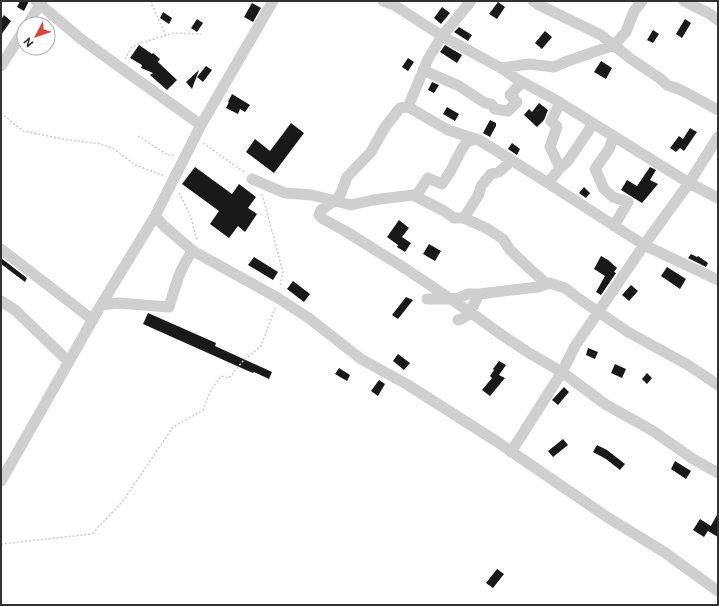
<svg xmlns="http://www.w3.org/2000/svg" width="719" height="606" font-family="Commissioner,sans-serif">
<style>
.building{fill:#191919}
.lines{fill:none;stroke-linecap:round;stroke-linejoin:round}
.path{stroke:#ccc;stroke-width:1.5;stroke-dasharray:2 2;stroke-linecap:butt}
.minor{stroke:#cfcfcf;stroke-width:11}
</style>
<rect width="100%" height="100%" fill="#fff"/>
<!-- building -->
<path class="building" d="M 20,1 L 29,1 L 24,11 L 17,7 Z
M 498,2 L 505,7 L 497,19 L 489,14 Z
M 252,3 L 261,8 L 253,22 L 244,17 Z
M 442,7 L 450,13 L 441,24 L 434,18 Z
M 163,12 L 172,18 L 169,24 L 160,18 Z
M 4,15 L 11,21 L 1,35 L 1,20 Z
M 197,19 L 203,23 L 197,32 L 191,28 Z
M 685,19 L 691,23 L 682,38 L 676,34 Z
M 459,27 L 472,35 L 468,41 L 454,32 Z
M 653,30 L 659,34 L 653,43 L 647,40 Z
M 545,31 L 552,37 L 542,49 L 535,43 Z
M 139,45 L 152,54 L 153,53 L 160,59 L 158,62 L 177,80 L 167,90 L 150,75 L 153,73 L 141,68 L 142,65 L 130,58 Z
M 445,45 L 462,55 L 457,63 L 440,52 Z
M 408,58 L 414,62 L 408,71 L 402,67 Z
M 601,61 L 612,68 L 606,79 L 594,72 Z
M 206,66 L 212,70 L 203,82 L 197,77 Z
M 199,70 L 192,89 L 186,82 Z
M 432,82 L 439,85 L 434,93 L 428,90 Z
M 232,94 L 250,105 L 245,112 L 240,109 L 238,114 L 226,108 L 229,102 L 228,102 Z
M 539,103 L 548,110 L 544,120 L 537,127 L 524,115 L 529,109 L 532,112 Z
M 447,107 L 459,114 L 455,121 L 443,114 Z
M 490,120 L 496,123 L 496,126 L 490,137 L 483,133 Z
M 291,123 L 304,133 L 274,173 L 246,152 L 255,139 L 270,151 Z
M 690,128 L 697,132 L 684,151 L 680,148 L 676,152 L 670,148 L 679,136 L 683,139 Z
M 512,143 L 520,149 L 517,155 L 508,149 Z
M 195,167 L 232,194 L 239,184 L 256,197 L 248,208 L 257,214 L 245,232 L 238,226 L 229,238 L 210,224 L 219,211 L 182,184 Z
M 650,167 L 656,170 L 650,180 L 658,184 L 642,203 L 621,190 L 627,180 L 637,186 Z
M 584,187 L 590,193 L 586,198 L 579,193 Z
M 399,220 L 409,228 L 402,237 L 411,243 L 405,252 L 397,247 L 398,245 L 387,237 Z
M 429,244 L 441,251 L 435,261 L 423,254 Z
M 691,254 L 697,257 L 698,256 L 708,263 L 706,267 L 688,258 Z
M 601,256 L 608,260 L 617,268 L 614,272 L 616,273 L 601,295 L 596,292 L 605,276 L 594,269 Z
M 254,257 L 278,272 L 273,280 L 248,265 Z
M 1,258 L 27,278 L 25,282 L 1,264 Z
M 667,267 L 686,279 L 680,289 L 661,276 Z
M 293,281 L 310,294 L 304,302 L 287,289 Z
M 631,285 L 638,291 L 629,301 L 622,295 Z
M 406,297 L 413,300 L 398,319 L 392,315 Z
M 148,313 L 216,343 L 215,346 L 272,372 L 269,379 L 254,372 L 253,373 L 246,370 L 143,324 Z
M 588,348 L 598,352 L 595,359 L 586,355 Z
M 398,354 L 410,363 L 404,370 L 393,361 Z
M 499,361 L 506,365 L 499,375 L 505,378 L 490,396 L 482,390 L 492,378 L 490,376 L 494,370 L 493,369 Z
M 615,364 L 626,369 L 622,378 L 611,373 Z
M 339,368 L 350,375 L 347,381 L 335,374 Z
M 647,373 L 652,378 L 647,384 L 642,379 Z
M 379,380 L 385,384 L 378,396 L 371,391 Z
M 564,387 L 569,392 L 558,405 L 552,400 Z
M 563,439 L 568,445 L 553,457 L 548,451 Z
M 597,445 L 607,450 L 625,464 L 620,470 L 606,459 L 593,452 Z
M 675,461 L 691,471 L 686,479 L 671,469 Z
M 718,513 L 718,537 L 708,531 Z
M 700,519 L 711,526 L 704,537 L 693,530 Z
M 497,569 L 504,574 L 493,588 L 486,583 Z"/>
<g class="lines">
<!-- path -->
<path class="path" d="M 152,1 L 151,3 L 166,35
M 125,59 L 132,47 L 141,43 L 174,33 L 201,34
M 1,113 L 23,131 L 69,140 L 101,144 L 113,148 L 135,165 L 165,176
M 138,136 L 168,155 L 174,155
M 203,143 L 244,172
M 179,193 L 191,217 L 197,241
M 262,194 L 283,272 L 280,287
M 1,544 L 92,534 L 123,501 L 173,427 L 203,410 L 210,392 L 221,376 L 229,378 L 243,361 L 261,346 L 275,308"/>
<!-- minor -->
<path class="minor" d="M 36,1 L 81,39 L 128,73 L 201,125
M 383,1 L 394,5 L 442,36 L 501,68 L 517,79 L 554,99 L 689,183 L 718,198
M 471,1 L 442,36 L 428,59 L 408,107 L 400,108 L 385,127 L 371,152 L 347,177 L 341,193 L 337,199 L 321,210 L 319,215 L 323,219 L 345,231 L 406,269 L 470,312 L 502,335 L 529,353 L 562,372 L 605,404 L 653,431 L 693,459 L 718,473
M 533,1 L 539,5 L 601,35 L 631,59 L 661,79 L 667,85 L 681,90 L 718,110
M 684,1 L 708,13 L 718,20
M 28,24 L 42,1
M 1,66 L 24,30
M 501,68 L 529,64 L 554,67 L 565,62 L 614,45 L 626,32 L 634,11 L 642,1
M 423,70 L 459,86 L 485,103 L 491,104 L 495,109 L 508,111 L 517,102 L 510,95 L 522,82
M 560,103 L 551,121 L 557,127 L 550,147 L 560,168
M 408,107 L 448,130 L 479,140 L 548,183 L 644,245 L 718,280
M 252,179 L 285,193 L 312,195 L 351,205 L 373,200 L 413,195 L 444,211 L 454,218 L 464,218 L 488,229 L 503,239 L 510,250 L 530,269 L 547,284
M 548,183 L 560,168 L 568,161 L 593,124
M 416,196 L 428,178 L 442,184 L 450,172 L 463,147 L 467,142 L 475,139
M 155,216 L 164,226 L 193,251 L 278,298 L 310,319 L 361,359 L 408,385 L 496,441 L 607,517 L 664,552 L 718,591
M 464,218 L 479,194 L 481,186 L 491,174 L 499,172 L 511,161
M 614,226 L 628,202 L 613,197 L 604,189 L 595,169 L 609,149 L 614,136
M 1,249 L 93,320
M 427,299 L 448,299 L 458,298 L 468,294 L 479,294
M 1,301 L 15,310 L 69,362
M 101,305 L 118,303 L 169,307 C 175,288 180,266 193,251
M 458,320 C 470,318 474,303 479,294 L 538,287 L 550,283 L 565,288 L 578,298 L 628,332 L 688,365 L 718,385
M 511,452 L 562,372 L 575,346 L 644,245 L 689,183 L 718,137
M 1,481 L 101,305 L 155,216 L 201,125 L 273,1"/>
</g>
<!-- border -->
<rect width="719" height="606" fill="none" stroke="#323232" stroke-width="4"/>
<!-- north arrow -->
<g transform="translate(36 36) rotate(230)"><circle r="19" fill="#ffffff" stroke="#adadad"/>
<path d="M0-3L7 15L0 10L-7 15Z" fill="#e44239"/>
<text y="-6" font-size="11" font-weight="bold" text-anchor="middle" fill="#323232">N</text>
</g>
</svg>
